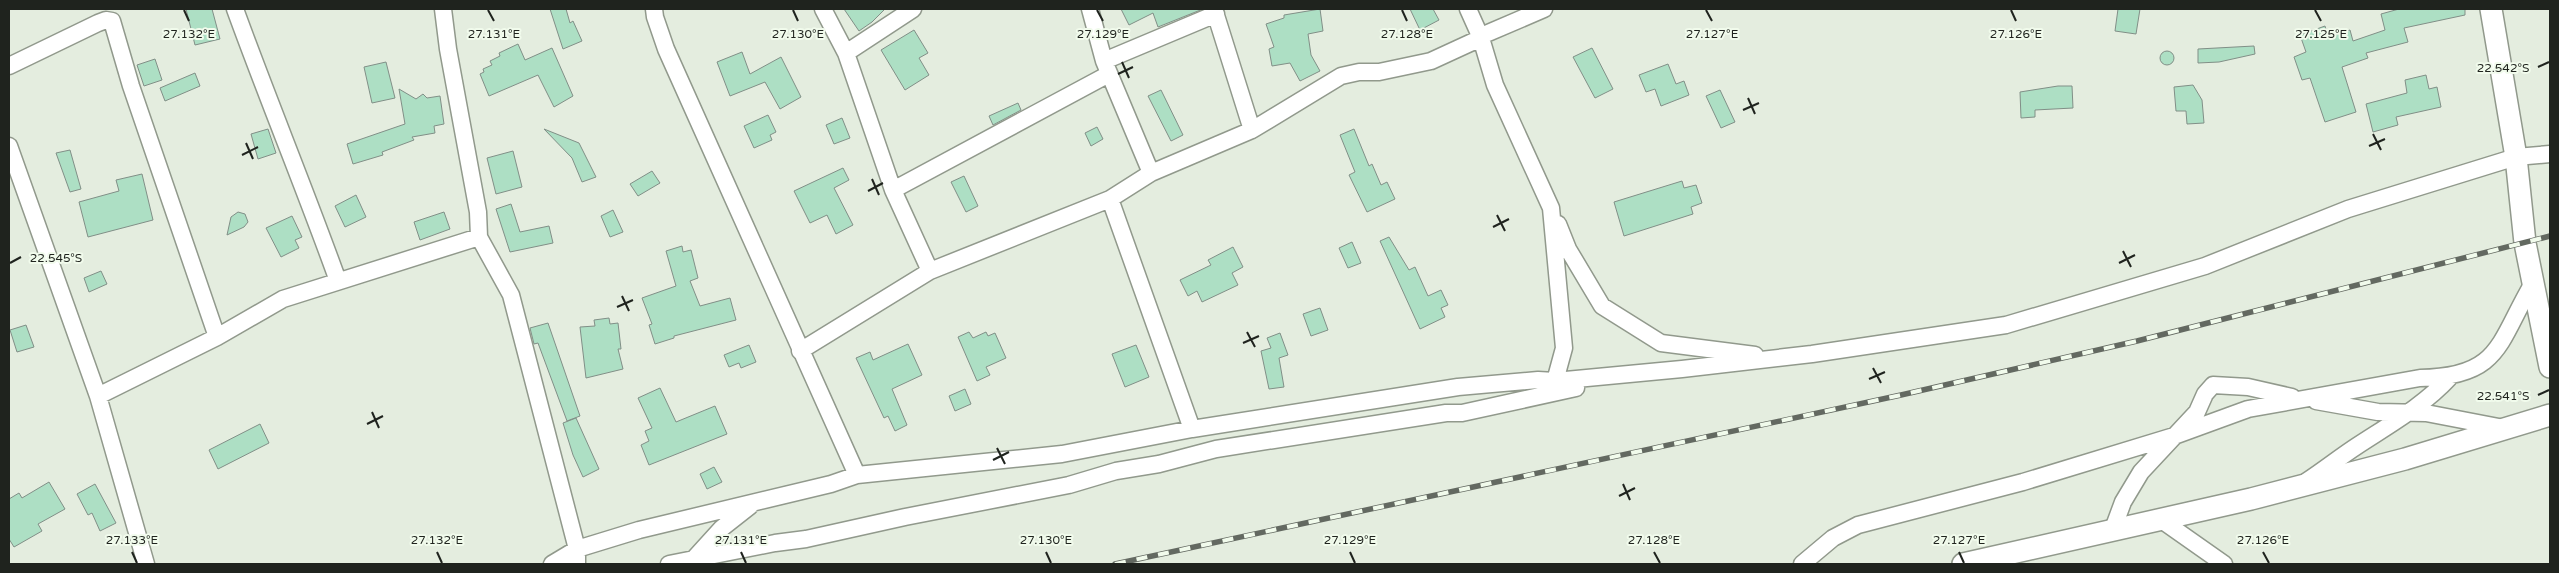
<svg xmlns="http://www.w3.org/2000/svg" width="2559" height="573" font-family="'Varela Round',sans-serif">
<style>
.building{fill:#addfc4;stroke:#818f87}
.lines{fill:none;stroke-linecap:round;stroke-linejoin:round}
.minor-casing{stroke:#91998c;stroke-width:19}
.tertiary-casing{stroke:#91998c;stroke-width:24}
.minor{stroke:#fff;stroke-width:16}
.tertiary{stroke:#fff;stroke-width:21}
.rail-casing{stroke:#636961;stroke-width:5.5}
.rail{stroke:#f1fbec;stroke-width:4;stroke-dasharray:11;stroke-linecap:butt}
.ticks{fill:none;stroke:#1f231e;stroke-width:2}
.ticks-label{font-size:12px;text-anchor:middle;fill:#1f231e;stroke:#f1fbec;stroke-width:4;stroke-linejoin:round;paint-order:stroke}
</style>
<rect width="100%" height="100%" fill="#e4eddf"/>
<!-- building -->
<path class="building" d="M 186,9 L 212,9 L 220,39 L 195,45 Z
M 550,9 L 566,9 L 570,23 L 573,21 L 582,41 L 563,49 Z
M 844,9 L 885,9 L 872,22 L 859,31 Z
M 1121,9 L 1203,9 L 1158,27 L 1153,13 L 1129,25 Z
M 1320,9 L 1323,31 L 1308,34 L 1311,55 L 1320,71 L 1300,81 L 1290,63 L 1272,66 L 1269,49 L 1274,47 L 1266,24 L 1284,18 L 1284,15 Z
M 1410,9 L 1433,9 L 1439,20 L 1420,30 Z
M 2118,9 L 2140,9 L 2136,34 L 2115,31 Z
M 2399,9 L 2465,9 L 2465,15 L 2404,28 L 2408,42 L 2366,53 L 2368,58 L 2342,67 L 2356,112 L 2325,122 L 2310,78 L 2302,80 L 2294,57 L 2306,52 L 2300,35 L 2325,26 L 2328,37 L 2350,30 L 2353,41 L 2385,30 L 2381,14 Z
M 914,30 L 928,53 L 919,58 L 929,75 L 905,90 L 881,50 Z
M 518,44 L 525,60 L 552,48 L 573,96 L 554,107 L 538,75 L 489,96 L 480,74 L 484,72 L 483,69 L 492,65 L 490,61 L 500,56 L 499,53 Z
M 2254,46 L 2255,54 L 2219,62 L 2198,63 L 2198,49 Z
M 1592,48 L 1613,89 L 1595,98 L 1573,57 Z
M2160 58a7 7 0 1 1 14 0a7 7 0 1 1-14 0Z
M 742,52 L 750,74 L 781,57 L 801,97 L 780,109 L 765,82 L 730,96 L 717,62 Z
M 155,59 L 162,80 L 144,86 L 137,65 Z
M 386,62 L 395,98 L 372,103 L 364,67 Z
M 1668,64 L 1676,84 L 1684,81 L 1689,95 L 1661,106 L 1655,89 L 1646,92 L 1639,75 Z
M 195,73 L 200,86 L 165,101 L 160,88 Z
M 2426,75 L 2429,89 L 2437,87 L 2441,107 L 2396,117 L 2398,125 L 2373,132 L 2366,104 L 2407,93 L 2405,80 Z
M 2193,85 L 2202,100 L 2204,123 L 2187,124 L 2186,111 L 2176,111 L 2174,87 Z
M 2058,86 L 2072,86 L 2073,108 L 2035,110 L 2035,117 L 2021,118 L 2020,92 Z
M 399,89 L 416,99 L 423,94 L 427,98 L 440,96 L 444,124 L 434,126 L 435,133 L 412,137 L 414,140 L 382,152 L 383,155 L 353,164 L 347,144 L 405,124 Z
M 1161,90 L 1183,135 L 1171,141 L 1148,96 Z
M 1720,90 L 1735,122 L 1721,128 L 1706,96 Z
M 1018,103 L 1021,110 L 993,125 L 989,116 Z
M 768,115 L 776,132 L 770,135 L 772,140 L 754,148 L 744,126 Z
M 842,118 L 850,138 L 834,144 L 826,125 Z
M 1097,127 L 1103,139 L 1091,146 L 1085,133 Z
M 268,129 L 276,153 L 258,159 L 251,134 Z
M 544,129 L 579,143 L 596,177 L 582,182 L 572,158 Z
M 1354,129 L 1369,166 L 1372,164 L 1381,185 L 1387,182 L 1395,199 L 1367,212 L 1349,175 L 1355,172 L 1340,135 Z
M 70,150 L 81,189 L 70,192 L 56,153 Z
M 513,151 L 522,187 L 496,194 L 487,158 Z
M 843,168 L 849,180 L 834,188 L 853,225 L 836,234 L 827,215 L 810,223 L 794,191 Z
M 652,171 L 660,183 L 638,196 L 630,184 Z
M 142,174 L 153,220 L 88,237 L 79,202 L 119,191 L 116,180 Z
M 964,176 L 978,206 L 966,212 L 951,182 Z
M 1682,181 L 1684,188 L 1696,185 L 1702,203 L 1691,207 L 1693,214 L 1624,236 L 1614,202 Z
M 356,195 L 366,217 L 345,227 L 335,206 Z
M 511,204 L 520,232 L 549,226 L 553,243 L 510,252 L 496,209 Z
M 613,210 L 623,232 L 610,237 L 601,216 Z
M 238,212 L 245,214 L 248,222 L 244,227 L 227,235 L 231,217 Z
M 444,212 L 450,229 L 420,240 L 414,222 Z
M 292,216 L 302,237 L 295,240 L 299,248 L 281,257 L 266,228 Z
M 1389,237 L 1409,270 L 1415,267 L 1428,296 L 1441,290 L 1448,305 L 1441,308 L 1445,317 L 1420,329 L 1380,241 Z
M 1352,242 L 1361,263 L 1348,268 L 1339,248 Z
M 682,246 L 683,252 L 691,250 L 698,278 L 690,281 L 700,306 L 730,298 L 736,320 L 674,336 L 674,338 L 655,344 L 649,325 L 652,324 L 642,298 L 676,286 L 666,251 Z
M 1233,247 L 1243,267 L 1232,273 L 1238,285 L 1202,302 L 1197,291 L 1188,296 L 1180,280 L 1211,265 L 1208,260 Z
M 101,271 L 107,284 L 89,292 L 84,278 Z
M 1320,308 L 1328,330 L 1311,336 L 1303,314 Z
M 609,318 L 610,324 L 618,323 L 621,349 L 618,349 L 623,369 L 586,378 L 580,327 L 595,326 L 594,320 Z
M 548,323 L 580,416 L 567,421 L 538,343 L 534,344 L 530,328 Z
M 26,325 L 34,347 L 17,352 L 10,330 Z
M 969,332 L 973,338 L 986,332 L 988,336 L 995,333 L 1006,358 L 986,367 L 990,375 L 977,381 L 958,337 Z
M 1280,333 L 1288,355 L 1279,358 L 1284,387 L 1269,389 L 1261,351 L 1271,348 L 1267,338 Z
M 908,344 L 922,375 L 892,389 L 907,425 L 895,431 L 888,416 L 884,418 L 856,358 L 870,352 L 873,360 Z
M 749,345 L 756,362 L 741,368 L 739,363 L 729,367 L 724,355 Z
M 1136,345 L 1149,377 L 1125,387 L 1112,354 Z
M 660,388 L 676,422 L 715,406 L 727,434 L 649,465 L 641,445 L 649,441 L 645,431 L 652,428 L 638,398 Z
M 965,389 L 971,404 L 955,411 L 949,396 Z
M 576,418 L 599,469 L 583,477 L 573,455 L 563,423 Z
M 260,424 L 269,443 L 218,469 L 209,450 Z
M 714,467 L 722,482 L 707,489 L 700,474 Z
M 49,482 L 65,509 L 38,524 L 42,531 L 14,547 L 9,539 L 9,499 L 19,493 L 22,498 Z
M 95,484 L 116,523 L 100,531 L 92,513 L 88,515 L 77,494 Z"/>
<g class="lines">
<defs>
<path id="minor" d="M 235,9 C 268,100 305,189 338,281
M 443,9 L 448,49 L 478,212 L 479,237 L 511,295 L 577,549 L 577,564
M 654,9 L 655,17 L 666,49 L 857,475
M 823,9 L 846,53 L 893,190 L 930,271
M 1090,9 L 1104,61 L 1151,173
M 1214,9 L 1252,130
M 1468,9 L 1481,38 L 1495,85 L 1551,208 L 1564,348 L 1555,381
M 846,53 L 913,9
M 1104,61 L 1216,14
M 9,66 L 98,23 L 106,20 L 112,21 L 131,86 L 217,337
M 9,146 L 98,396 L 146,564
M 893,190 L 1109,74
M 1110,199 L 1192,429
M 1558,224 L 1568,249 L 1602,306 L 1661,343 L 1755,355
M 800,351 L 930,271 L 1110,199 L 1151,173 L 1252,130 L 1341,76 L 1359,72 L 1379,72 L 1431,61 L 1481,38 L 1481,36 L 1544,9
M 98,396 L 217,337 L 283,299 L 479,237
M 2316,401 L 2378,412 L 2426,413 L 2504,428
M 2307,481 C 2324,470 2340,457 2357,446 C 2389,425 2423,406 2449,378
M 2160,519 L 2224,564
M 2113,529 L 2123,502 L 2141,472 L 2197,412 L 2205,394 L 2213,385 L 2248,387 L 2292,397
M 692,561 L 722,528 L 750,506
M 552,564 L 577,549 L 639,530 L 831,484 L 857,475 L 1062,454 L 1192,429 L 1458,387 L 1538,380 L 1555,381 L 1682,369 L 1812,354 L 2006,325 L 2205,266 L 2348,209 L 2516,157 L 2550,154
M 669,564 L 775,543 L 806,539 L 905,517 L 1069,485 L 1116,471 L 1159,464 L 1216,449 L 1446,413 L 1462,413 L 1576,388
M 1802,564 L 1833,538 L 1858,525 L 2023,482 L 2174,436 L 2248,409 L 2420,378 C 2501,377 2498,342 2533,283"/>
<path id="tertiary" d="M 2491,9 L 2516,157 L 2525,243 L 2550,367
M 1963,564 L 2251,499 L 2405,459 L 2550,415"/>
</defs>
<!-- minor casing -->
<use href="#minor" class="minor-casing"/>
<!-- tertiary casing -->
<use href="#tertiary" class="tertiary-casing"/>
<!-- minor -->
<use href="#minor" class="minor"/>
<!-- tertiary -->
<use href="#tertiary" class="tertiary"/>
<defs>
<path id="rail" d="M 1115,564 L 1901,395 L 2137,341 L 2550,236"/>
</defs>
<!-- rail casing -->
<use href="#rail" class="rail-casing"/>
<!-- rail -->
<use href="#rail" class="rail"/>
</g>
<!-- ticks -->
<path class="ticks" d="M 184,10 L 189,21M 488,10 L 494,21M 793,10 L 798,21M 1097,10 L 1103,21M 1402,10 L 1407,21M 1706,10 L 1712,21M 2011,10 L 2016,21M 2315,10 L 2321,21M 1122,62 L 1129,78M 2538,67 L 2549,62M 1118,74 L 1133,67M 1748,98 L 1755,114M 1743,110 L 1759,103M 2373,134 L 2381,150M 246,143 L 253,159M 2369,146 L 2385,139M 242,155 L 258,147M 872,179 L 879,195M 868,191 L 883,183M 1497,215 L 1505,231M 1493,227 L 1509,219M 2123,251 L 2131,267M 10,263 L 21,257M 2119,263 L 2135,255M 622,296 L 629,311M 617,307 L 633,300M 1247,332 L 1255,347M 1243,343 L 1259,336M 1873,368 L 1881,383M 1869,379 L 1885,372M 2538,395 L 2549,390M 372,412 L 379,428M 367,424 L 383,416M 997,448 L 1005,464M 993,460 L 1009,452M 1623,484 L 1630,500M 1619,496 L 1635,488M 132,552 L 137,563M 437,552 L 442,563M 741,552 L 746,563M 1046,552 L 1051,563M 1350,552 L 1355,563M 1654,552 L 1660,563M 1959,552 L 1964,563M 2263,552 L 2269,563"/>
<g class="ticks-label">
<text x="189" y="38">27.132°E</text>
<text x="494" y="38">27.131°E</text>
<text x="798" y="38">27.130°E</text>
<text x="1103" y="38">27.129°E</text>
<text x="1407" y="38">27.128°E</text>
<text x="1712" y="38">27.127°E</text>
<text x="2016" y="38">27.126°E</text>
<text x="2321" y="38">27.125°E</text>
<text x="2503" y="72">22.542°S</text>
<text x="56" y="262">22.545°S</text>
<text x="2503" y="400">22.541°S</text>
<text x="132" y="544">27.133°E</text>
<text x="437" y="544">27.132°E</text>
<text x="741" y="544">27.131°E</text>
<text x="1046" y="544">27.130°E</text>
<text x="1350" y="544">27.129°E</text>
<text x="1654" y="544">27.128°E</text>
<text x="1959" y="544">27.127°E</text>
<text x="2263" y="544">27.126°E</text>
</g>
<!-- border -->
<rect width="2559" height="573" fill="none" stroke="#1f231e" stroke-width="20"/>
</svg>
